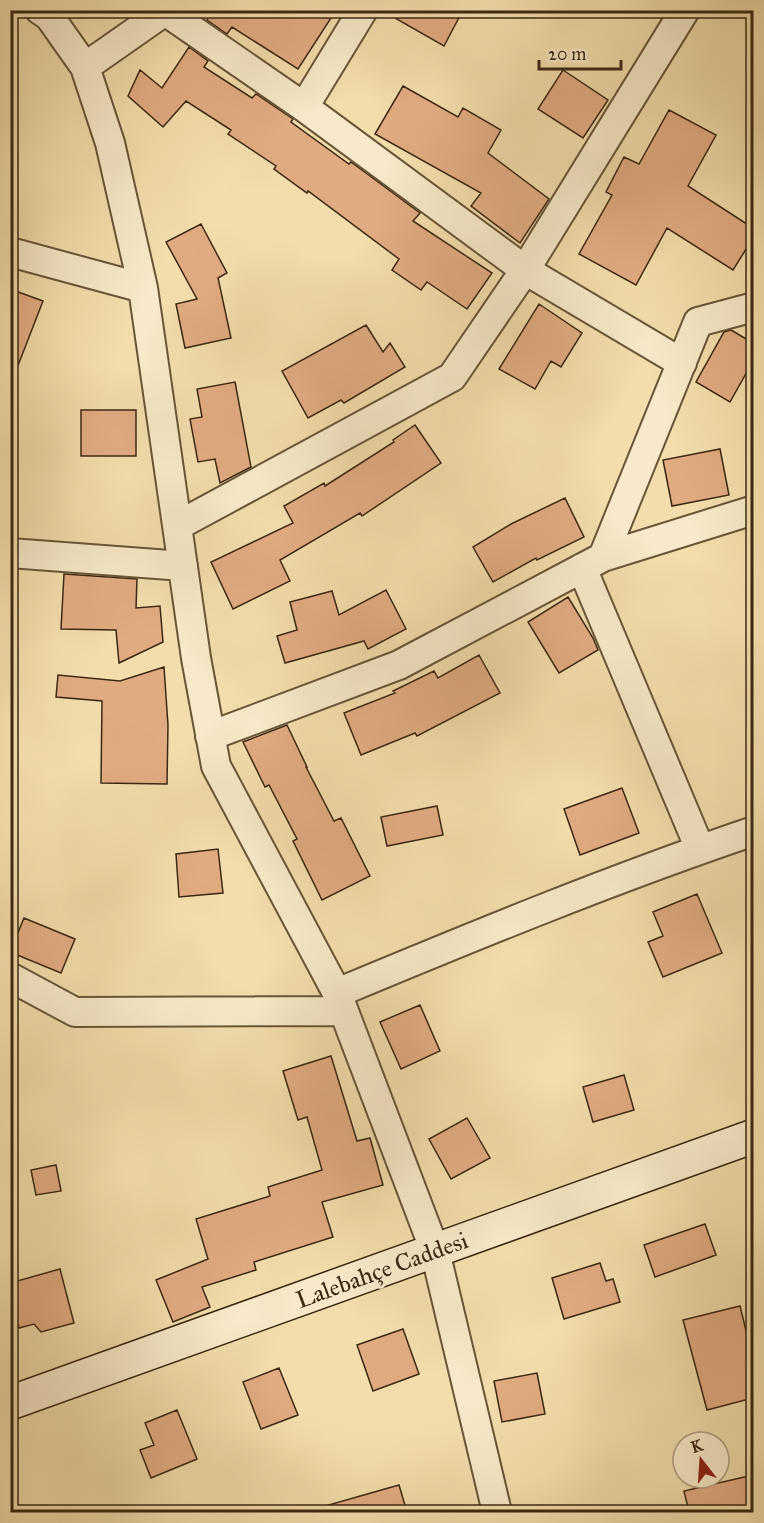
<svg xmlns="http://www.w3.org/2000/svg" width="764" height="1523" font-family="'IM FELL Great Primer',serif">
<style>
.building{fill:#e1ab82;stroke:#3b2812;stroke-width:1.5}
.lines{fill:none;stroke-linecap:round;stroke-linejoin:round}
.street-casing{stroke:#695538;stroke-width:32}
.secondary-casing{stroke:#3b2812;stroke-width:36}
.street{stroke:#f7e9c9;stroke-width:28}
.secondary{stroke:#f7e9c9;stroke-width:33}
.labels{text-anchor:middle;dominant-baseline:central;stroke-width:6;stroke-linejoin:round;paint-order:stroke}
.street-label{font-size:24px;fill:#3b2812;stroke:#f7e9c9}
</style>
<rect width="100%" height="100%" fill="#f3ddac"/>
<filter id="stains"><feTurbulence type="fractalNoise" baseFrequency=".00333" numOctaves="4"/><feColorMatrix values="0 0 0 0 .2 0 0 0 0 .09 0 0 0 0 .02 0 0 0 .5 -.17"/></filter>
<radialGradient id="worn" r=".72"><stop offset=".6" stop-color="#630" stop-opacity="0"/><stop offset="1" stop-color="#630" stop-opacity=".3"/></radialGradient>
<!-- building -->
<path class="building" d="M 207,10 L 319,10 L 331,18 L 298,69 L 232,27 L 227,34 L 207,20 L 211,13 Z
M 381,10 L 463,10 L 444,46 Z
M 189,47 L 208,61 L 204,67 L 252,98 L 256,94 L 293,119 L 291,122 L 349,164 L 351,162 L 420,213 L 413,221 L 492,273 L 467,309 L 427,282 L 421,290 L 392,270 L 399,259 L 308,191 L 307,193 L 274,169 L 276,166 L 228,134 L 231,130 L 186,101 L 163,127 L 128,96 L 140,70 L 162,88 Z
M 563,70 L 608,100 L 583,138 L 538,109 Z
M 403,86 L 458,117 L 463,108 L 501,130 L 488,153 L 549,199 L 520,243 L 471,206 L 481,193 L 375,134 Z
M 669,110 L 716,135 L 688,186 L 753,228 L 753,238 L 733,270 L 667,228 L 636,285 L 579,254 L 612,195 L 606,192 L 624,157 L 639,164 Z
M 201,224 L 227,273 L 218,278 L 231,338 L 185,348 L 176,304 L 197,299 L 166,242 Z
M 10,289 L 43,301 L 12,381 L 10,381 Z
M 539,304 L 582,333 L 561,367 L 551,361 L 535,389 L 499,369 Z
M 366,325 L 383,352 L 390,343 L 405,367 L 344,403 L 341,400 L 308,418 L 282,371 Z
M 731,330 L 753,343 L 753,361 L 730,402 L 696,382 L 724,332 Z
M 235,382 L 251,467 L 220,483 L 215,459 L 198,462 L 190,419 L 202,417 L 197,389 Z
M 81,410 L 136,410 L 136,456 L 81,456 Z
M 415,425 L 441,463 L 362,516 L 360,513 L 280,560 L 290,581 L 233,609 L 211,562 L 293,523 L 284,506 L 324,483 L 325,486 L 394,442 L 393,440 Z
M 720,449 L 729,495 L 672,506 L 663,460 Z
M 565,498 L 584,537 L 537,560 L 536,558 L 493,582 L 473,547 L 511,524 Z
M 64,574 L 137,579 L 136,608 L 160,606 L 163,642 L 119,663 L 116,630 L 61,629 Z
M 386,590 L 406,629 L 368,649 L 364,641 L 285,663 L 277,636 L 297,630 L 290,602 L 332,591 L 339,615 Z
M 568,597 L 593,638 L 598,650 L 559,673 L 528,622 Z
M 479,655 L 500,693 L 417,736 L 415,733 L 361,755 L 344,713 L 395,693 L 393,691 L 434,671 L 438,678 Z
M 164,667 L 168,725 L 167,784 L 101,783 L 102,701 L 56,697 L 58,675 L 120,681 Z
M 287,725 L 307,767 L 306,767 L 334,821 L 341,818 L 370,876 L 322,900 L 293,841 L 297,839 L 269,785 L 265,787 L 243,742 Z
M 622,788 L 639,833 L 580,855 L 564,809 Z
M 437,806 L 443,835 L 387,846 L 381,817 Z
M 218,849 L 223,893 L 179,897 L 176,854 Z
M 697,894 L 722,953 L 663,977 L 648,942 L 663,936 L 653,912 Z
M 24,918 L 75,939 L 61,973 L 10,952 Z
M 420,1005 L 440,1051 L 401,1069 L 380,1022 Z
M 331,1056 L 357,1141 L 370,1138 L 383,1185 L 322,1202 L 333,1237 L 254,1262 L 256,1270 L 202,1287 L 210,1307 L 173,1322 L 156,1280 L 208,1259 L 196,1219 L 270,1196 L 268,1187 L 322,1170 L 307,1117 L 298,1120 L 283,1071 Z
M 624,1075 L 634,1110 L 593,1122 L 583,1087 Z
M 467,1118 L 490,1158 L 451,1179 L 429,1139 Z
M 56,1165 L 61,1191 L 36,1195 L 31,1170 Z
M 705,1224 L 716,1255 L 655,1277 L 644,1245 Z
M 600,1263 L 606,1281 L 613,1279 L 620,1302 L 564,1319 L 552,1278 Z
M 60,1269 L 74,1323 L 41,1332 L 34,1324 L 19,1328 L 10,1296 L 10,1283 Z
M 740,1306 L 753,1359 L 753,1398 L 707,1410 L 683,1320 Z
M 403,1329 L 419,1374 L 373,1391 L 357,1345 Z
M 279,1368 L 298,1415 L 261,1429 L 243,1382 Z
M 537,1373 L 545,1414 L 502,1422 L 494,1381 Z
M 177,1410 L 197,1459 L 151,1478 L 140,1450 L 154,1445 L 145,1423 Z
M 753,1475 L 753,1512 L 689,1512 L 684,1491 Z
M 399,1485 L 407,1512 L 325,1512 L 325,1506 Z"/>
<g class="lines">
<defs>
<path id="street" d="M 40,10 L 49,16 L 85,67 L 110,143 L 143,288 L 196,658 L 216,766 L 337,993 L 435,1251 L 497,1512
M 85,67 L 165,11 L 304,107 L 525,270 L 682,363
M 304,107 L 363,10
M 10,252 L 143,288
M 177,526 L 452,377 L 525,270 L 685,10
M 10,553 L 183,566
M 603,557 L 698,322 L 754,307
M 582,568 L 700,849
M 210,736 L 399,665 L 603,557 L 754,510
M 10,977 L 75,1012 L 343,1011
M 337,993 C 474,936 612,879 754,831"/>
<path id="secondary" d="M 10,1403 L 754,1136"/>
</defs>
<!-- street casing -->
<use href="#street" class="street-casing"/>
<!-- secondary casing -->
<use href="#secondary" class="secondary-casing"/>
<!-- street -->
<use href="#street" class="street"/>
<!-- secondary -->
<use href="#secondary" class="secondary"/>
</g>
<g class="labels">
<!-- street labels -->
<g class="street-label">
<text transform="translate(382 1270) rotate(-20)">Lalebahçe Caddesi</text>
</g>
</g>
<!-- margin -->
<rect width="764" height="1523" fill="none" stroke="#f3ddac" stroke-width="36"/>
<rect x="12" y="12" width="740" height="1499" fill="none" stroke="#3b2812" stroke-width="3"/>
<rect x="18" y="18" width="728" height="1487" fill="none" stroke="#3b2812" stroke-width="1.5"/>
<!-- north arrow -->
<g transform="translate(701 1460) rotate(343)"><circle r="28" fill="#f7e9c9" stroke="#ac9c80" stroke-width="1.5"/>
<path d="M0-4.5L10 22L0 15L-10 22Z" fill="#8f2418"/>
<text y="-9" font-size="16" font-weight="bold" text-anchor="middle" fill="#3b2812">K</text>
</g>
<!-- scale -->
<path d="M539 60v9h82v-9" fill="none" stroke="#3b2812" stroke-width="3"/>
<text x="548" y="60" font-size="18" fill="#3b2812" stroke="#f7e9c9" stroke-width="4.5" paint-order="stroke">20 m</text>
<rect width="100%" height="100%" filter="url(#stains)"/>
<rect width="100%" height="100%" fill="url(#worn)"/>
</svg>
